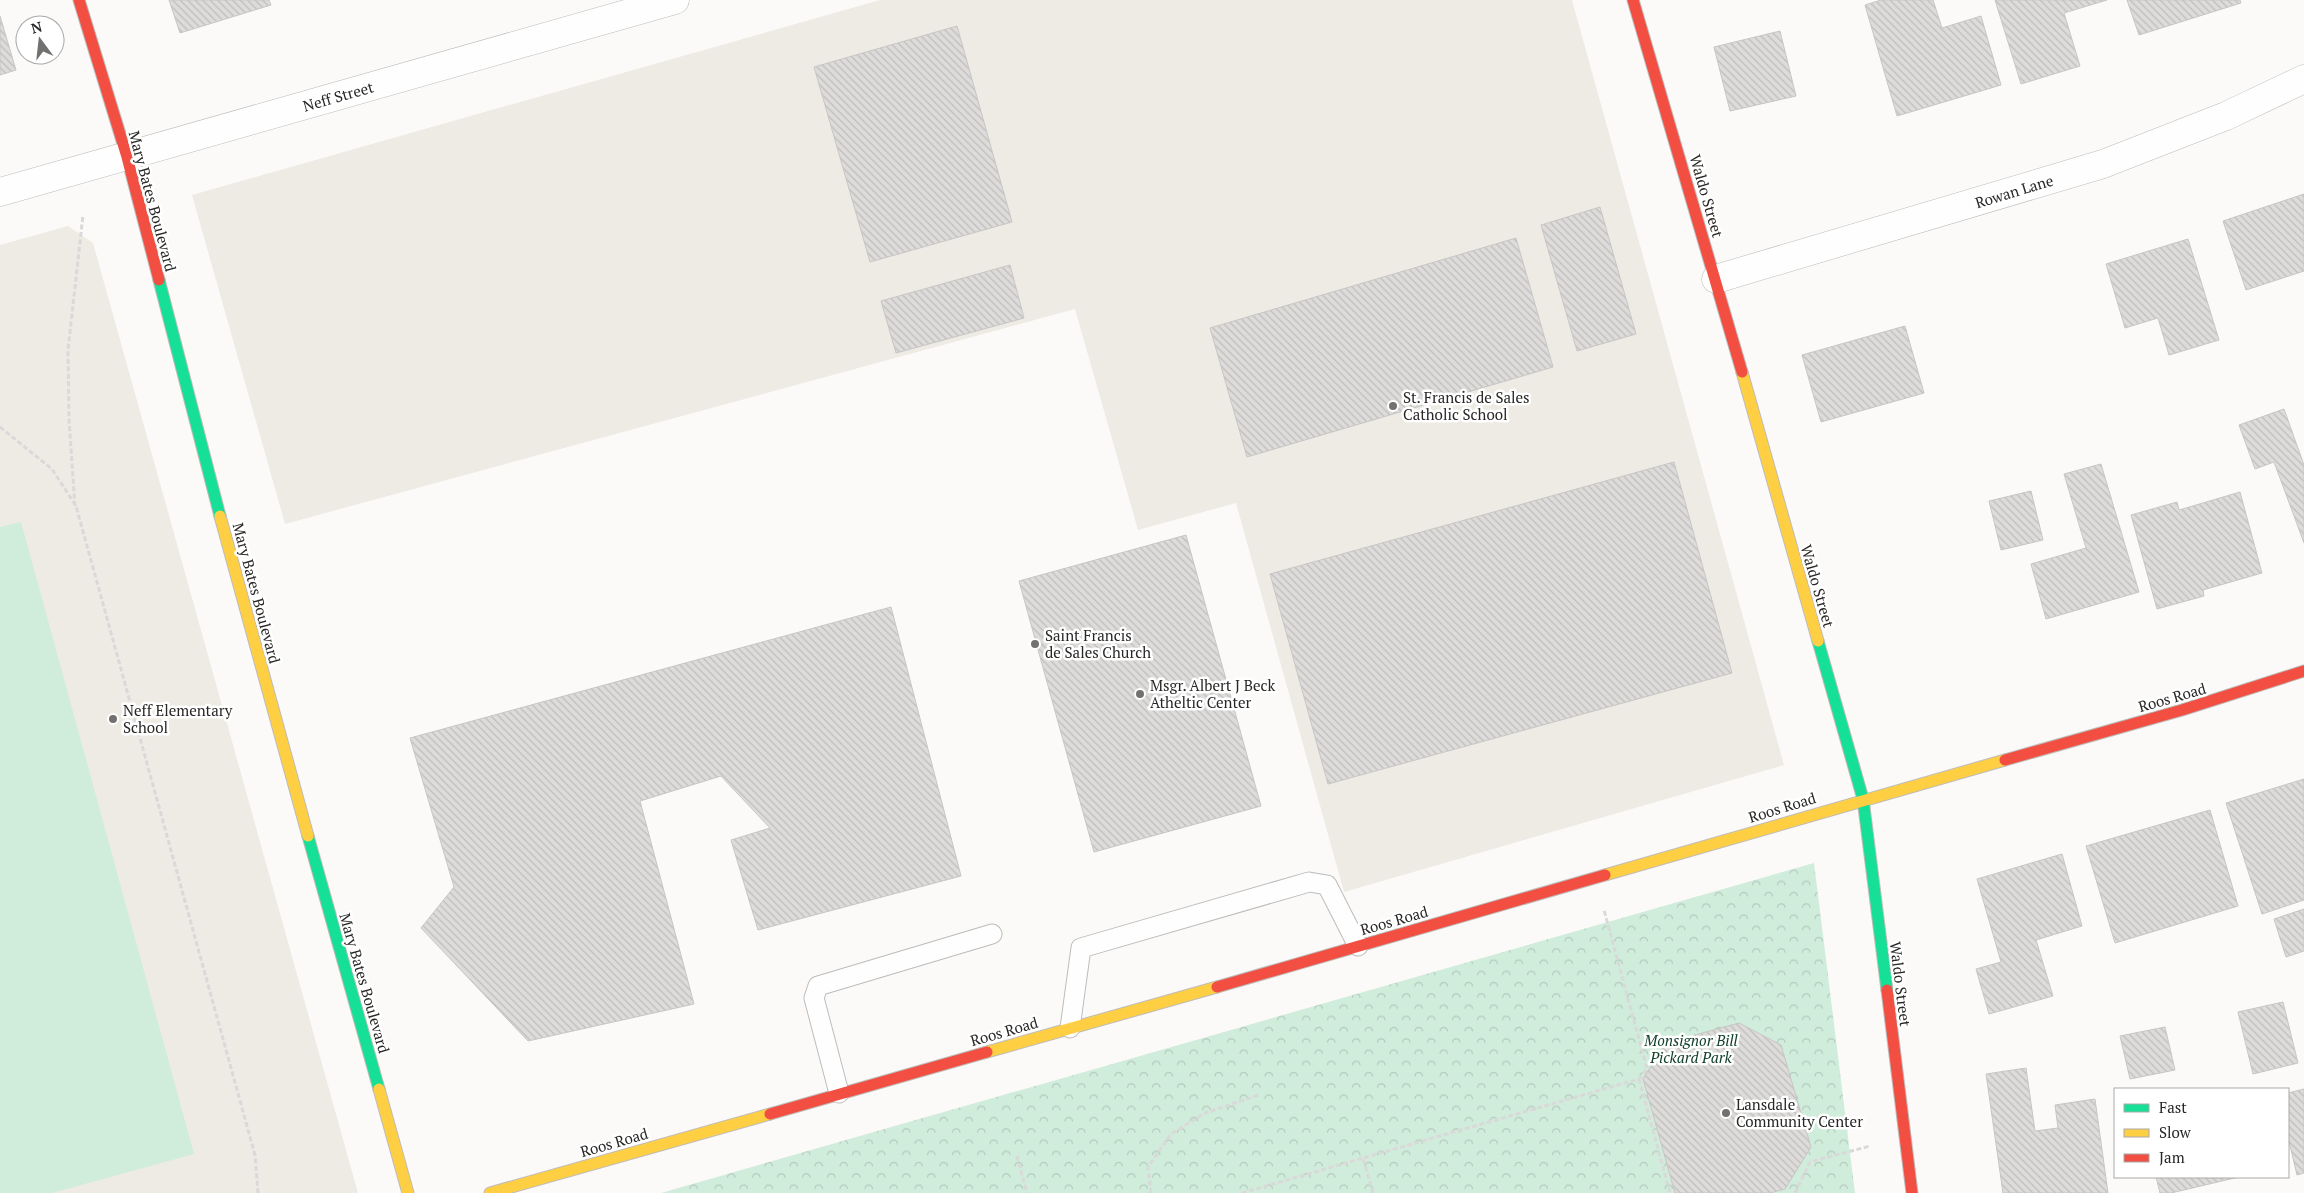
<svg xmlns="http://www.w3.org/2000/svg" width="2304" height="1193" font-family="'PT Serif',serif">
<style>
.built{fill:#eeebe4}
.park{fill:url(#park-crowns)}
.garden{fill:#d0ecdb}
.building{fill:url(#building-back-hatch);stroke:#c7c6c5}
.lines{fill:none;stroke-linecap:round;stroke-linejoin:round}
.lane-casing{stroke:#bdbcba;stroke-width:21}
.street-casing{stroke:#bdbcba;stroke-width:29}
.fast-casing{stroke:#bdbcba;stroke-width:13}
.slow-casing{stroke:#bdbcba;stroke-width:13}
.jam-casing{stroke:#bdbcba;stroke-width:13}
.path{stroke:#dad9d9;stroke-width:3;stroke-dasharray:5 2.5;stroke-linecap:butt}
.lane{stroke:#fefefe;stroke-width:19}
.street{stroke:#fefefe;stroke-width:28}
.fast{stroke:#16e098;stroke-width:11}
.slow{stroke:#ffcf43;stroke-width:11}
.jam{stroke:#f24e42;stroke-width:11}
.poi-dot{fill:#727170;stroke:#fff;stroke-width:2}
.labels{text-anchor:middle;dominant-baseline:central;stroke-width:5;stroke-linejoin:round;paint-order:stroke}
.street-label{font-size:15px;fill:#282726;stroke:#fff}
.poi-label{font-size:15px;fill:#282726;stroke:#fff;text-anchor:start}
.park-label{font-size:15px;font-style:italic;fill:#12402b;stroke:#fff}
</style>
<defs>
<pattern id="park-crowns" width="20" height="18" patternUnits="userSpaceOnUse" patternTransform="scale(1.25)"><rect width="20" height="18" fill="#d0ecdb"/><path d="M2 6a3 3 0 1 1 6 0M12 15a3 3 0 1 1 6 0" fill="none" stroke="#b3cabc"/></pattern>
<pattern id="building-back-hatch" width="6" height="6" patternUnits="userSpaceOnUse" patternTransform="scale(1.25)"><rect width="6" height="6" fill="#dddcdb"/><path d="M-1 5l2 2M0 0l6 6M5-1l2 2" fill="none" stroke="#bebdbc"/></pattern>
</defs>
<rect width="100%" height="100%" fill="#fbfaf8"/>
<!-- built -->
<path class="built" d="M 880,0 L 1572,0 L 1784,765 L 1344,892 L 1236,503 L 1138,530 L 1075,309 L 285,524 L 192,195 Z
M 68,226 L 93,243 L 358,1193 L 0,1193 L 0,245 Z"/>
<!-- park -->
<path class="park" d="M 1814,863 L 1855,1193 L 661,1193 Z"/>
<!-- garden -->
<path class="garden" d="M 21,522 L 194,1154 L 52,1193 L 0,1193 L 0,527 Z"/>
<!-- building -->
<path class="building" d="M 169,0 L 269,0 L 271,5 L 180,33 Z
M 1881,0 L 1933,0 L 1942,28 L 1981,16 L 2001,85 L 1897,116 L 1865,5 Z
M 1995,0 L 2107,0 L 2064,13 L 2080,66 L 2021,84 Z
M 2127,0 L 2240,0 L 2241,3 L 2139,35 Z
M 0,16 L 16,70 L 0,75 Z
M 957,26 L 1012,222 L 870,262 L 814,67 Z
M 1780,31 L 1796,96 L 1730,111 L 1714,47 Z
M 2304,194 L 2304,271 L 2246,290 L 2223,221 Z
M 1600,207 L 1636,334 L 1577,351 L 1541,225 Z
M 1516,238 L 1553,367 L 1247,457 L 1210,328 Z
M 2188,239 L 2219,340 L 2169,355 L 2158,318 L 2125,328 L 2106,264 Z
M 1010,265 L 1024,318 L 896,353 L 881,301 Z
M 1905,326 L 1924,393 L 1821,422 L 1802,355 Z
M 2284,409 L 2304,465 L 2304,543 L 2274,462 L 2255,469 L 2239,425 Z
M 1674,462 L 1732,673 L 1328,784 L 1270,574 Z
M 2101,464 L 2139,592 L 2046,619 L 2031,564 L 2086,548 L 2064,474 Z
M 2031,491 L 2043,540 L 2001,550 L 1989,501 Z
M 2240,492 L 2262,573 L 2203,590 L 2204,596 L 2157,609 L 2131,515 L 2177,502 L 2179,510 Z
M 1186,535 L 1261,806 L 1094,852 L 1019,581 Z
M 891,607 L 961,876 L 758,930 L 731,840 L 770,828 L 721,776 L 640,801 L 694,1004 L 528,1041 L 421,928 L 454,887 L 410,738 Z
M 2304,779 L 2304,900 L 2262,914 L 2226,803 Z
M 2210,810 L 2238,906 L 2115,943 L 2086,846 Z
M 2062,854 L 2082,926 L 2036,940 L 2053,996 L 1989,1014 L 1976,969 L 2001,962 L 1977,879 Z
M 2304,909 L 2304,951 L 2286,957 L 2274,919 Z
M 2283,1002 L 2298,1063 L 2253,1074 L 2238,1012 Z
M 1739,1023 L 1781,1045 L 1811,1147 L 1785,1189 L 1770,1193 L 1675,1193 L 1643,1079 L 1665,1043 Z
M 2165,1027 L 2175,1070 L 2130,1079 L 2120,1036 Z
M 2026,1068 L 2035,1131 L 2058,1128 L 2055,1105 L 2095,1099 L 2108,1193 L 2003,1193 L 1986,1074 Z
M 2304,1089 L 2304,1173 L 2297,1175 L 2288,1137 L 2288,1093 Z
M 2156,1177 L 2239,1177 L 2171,1193 L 2160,1193 Z"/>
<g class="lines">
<defs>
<path id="lane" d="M 1070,1028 L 1081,948 L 1309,882 L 1327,885 L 1358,946
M 839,1093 L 814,998 L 818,986 L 992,934"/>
<path id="street" d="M 0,192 L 675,0
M 1716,279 L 2103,164 L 2226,116 L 2304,79"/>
<path id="fast" d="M 159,280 L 220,516
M 1818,641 L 1863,799 L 1887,990
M 308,836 L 379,1089"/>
<path id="slow" d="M 1742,372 L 1818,641
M 220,516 L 308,836
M 1605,875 L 2005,760
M 987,1052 L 1217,987
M 379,1089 L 408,1193
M 490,1193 L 770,1114"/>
<path id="jam" d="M 79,0 L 127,157 L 159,280
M 1633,0 L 1742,372
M 2005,760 L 2182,710 L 2304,671
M 1217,987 L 1605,875
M 1887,990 L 1912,1193
M 770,1114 L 987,1052"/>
</defs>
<!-- lane casing -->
<use href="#lane" class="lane-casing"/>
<!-- street casing -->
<use href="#street" class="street-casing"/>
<!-- fast casing -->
<use href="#fast" class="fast-casing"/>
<!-- slow casing -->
<use href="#slow" class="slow-casing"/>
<!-- jam casing -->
<use href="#jam" class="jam-casing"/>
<!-- path -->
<path class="path" d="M 0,427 L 52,469 L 76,506 L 255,1155 L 258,1193
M 75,506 L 69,420 L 68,350 L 83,215
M 1639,1079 L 1670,1193
M 1017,1156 L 1027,1193
M 1151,1193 L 1148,1167 L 1171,1134 L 1205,1113 L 1259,1095
M 1242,1193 L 1363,1158
M 1373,1193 L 1363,1158 L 1639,1079 L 1647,1069 L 1604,910
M 1795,1193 L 1810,1162 L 1870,1146"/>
<!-- lane -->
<use href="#lane" class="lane"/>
<!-- street -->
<use href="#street" class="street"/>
<!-- fast -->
<use href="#fast" class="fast"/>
<!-- slow -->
<use href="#slow" class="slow"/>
<!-- jam -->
<use href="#jam" class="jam"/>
</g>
<!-- markers -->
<g class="poi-dot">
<circle cx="1393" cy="406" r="5"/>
<circle cx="1035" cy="644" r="5"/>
<circle cx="1140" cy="694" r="5"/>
<circle cx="113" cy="719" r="5"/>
<circle cx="1726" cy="1113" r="5"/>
</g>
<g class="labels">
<!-- street labels -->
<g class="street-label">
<text transform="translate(338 96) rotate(-16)">Neff Street</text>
<text transform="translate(2014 191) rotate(-17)">Rowan Lane</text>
<text transform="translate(1707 196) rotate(74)">Waldo Street</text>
<text transform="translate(153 201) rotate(75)">Mary Bates Boulevard</text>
<text transform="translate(1818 586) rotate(74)">Waldo Street</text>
<text transform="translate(257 593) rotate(75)">Mary Bates Boulevard</text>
<text transform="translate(2172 697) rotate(-16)">Roos Road</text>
<text transform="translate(1782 807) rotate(-17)">Roos Road</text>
<text transform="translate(1394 920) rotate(-16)">Roos Road</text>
<text transform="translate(365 983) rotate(74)">Mary Bates Boulevard</text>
<text transform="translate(1901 984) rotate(83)">Waldo Street</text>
<text transform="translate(1004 1031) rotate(-16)">Roos Road</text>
<text transform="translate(614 1142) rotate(-16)">Roos Road</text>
</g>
<!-- poi labels -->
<g class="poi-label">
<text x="1403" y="397">St. Francis de Sales<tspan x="1403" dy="17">Catholic School</tspan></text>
<text x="1045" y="635">Saint Francis<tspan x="1045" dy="17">de Sales Church</tspan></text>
<text x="1150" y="685">Msgr. Albert J Beck<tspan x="1150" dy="17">Atheltic Center</tspan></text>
<text x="123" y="710">Neff Elementary<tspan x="123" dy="17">School</tspan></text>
<text x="1736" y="1104">Lansdale<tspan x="1736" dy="17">Community Center</tspan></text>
</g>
<!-- park labels -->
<g class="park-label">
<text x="1691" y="1040">Monsignor Bill<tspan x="1691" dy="17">Pickard Park</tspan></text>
</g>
</g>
<!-- legend -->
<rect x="2114" y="1088" width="175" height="90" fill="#ffffff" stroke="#a9a9a8"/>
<rect x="2124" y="1104" width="25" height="8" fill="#16e098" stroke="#a9a9a8"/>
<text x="2159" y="1113" font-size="15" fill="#282726">Fast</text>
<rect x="2124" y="1129" width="25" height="8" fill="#ffcf43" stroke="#a9a9a8"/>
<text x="2159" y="1138" font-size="15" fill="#282726">Slow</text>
<rect x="2124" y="1154" width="25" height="8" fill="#f24e42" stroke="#a9a9a8"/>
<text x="2159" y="1163" font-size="15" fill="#282726">Jam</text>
<!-- north arrow -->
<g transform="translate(40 40) rotate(345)"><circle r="24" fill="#ffffff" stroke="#a9a9a8"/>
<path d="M0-4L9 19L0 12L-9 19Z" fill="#727170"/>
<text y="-8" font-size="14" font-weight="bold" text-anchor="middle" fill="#282726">N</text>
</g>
</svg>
